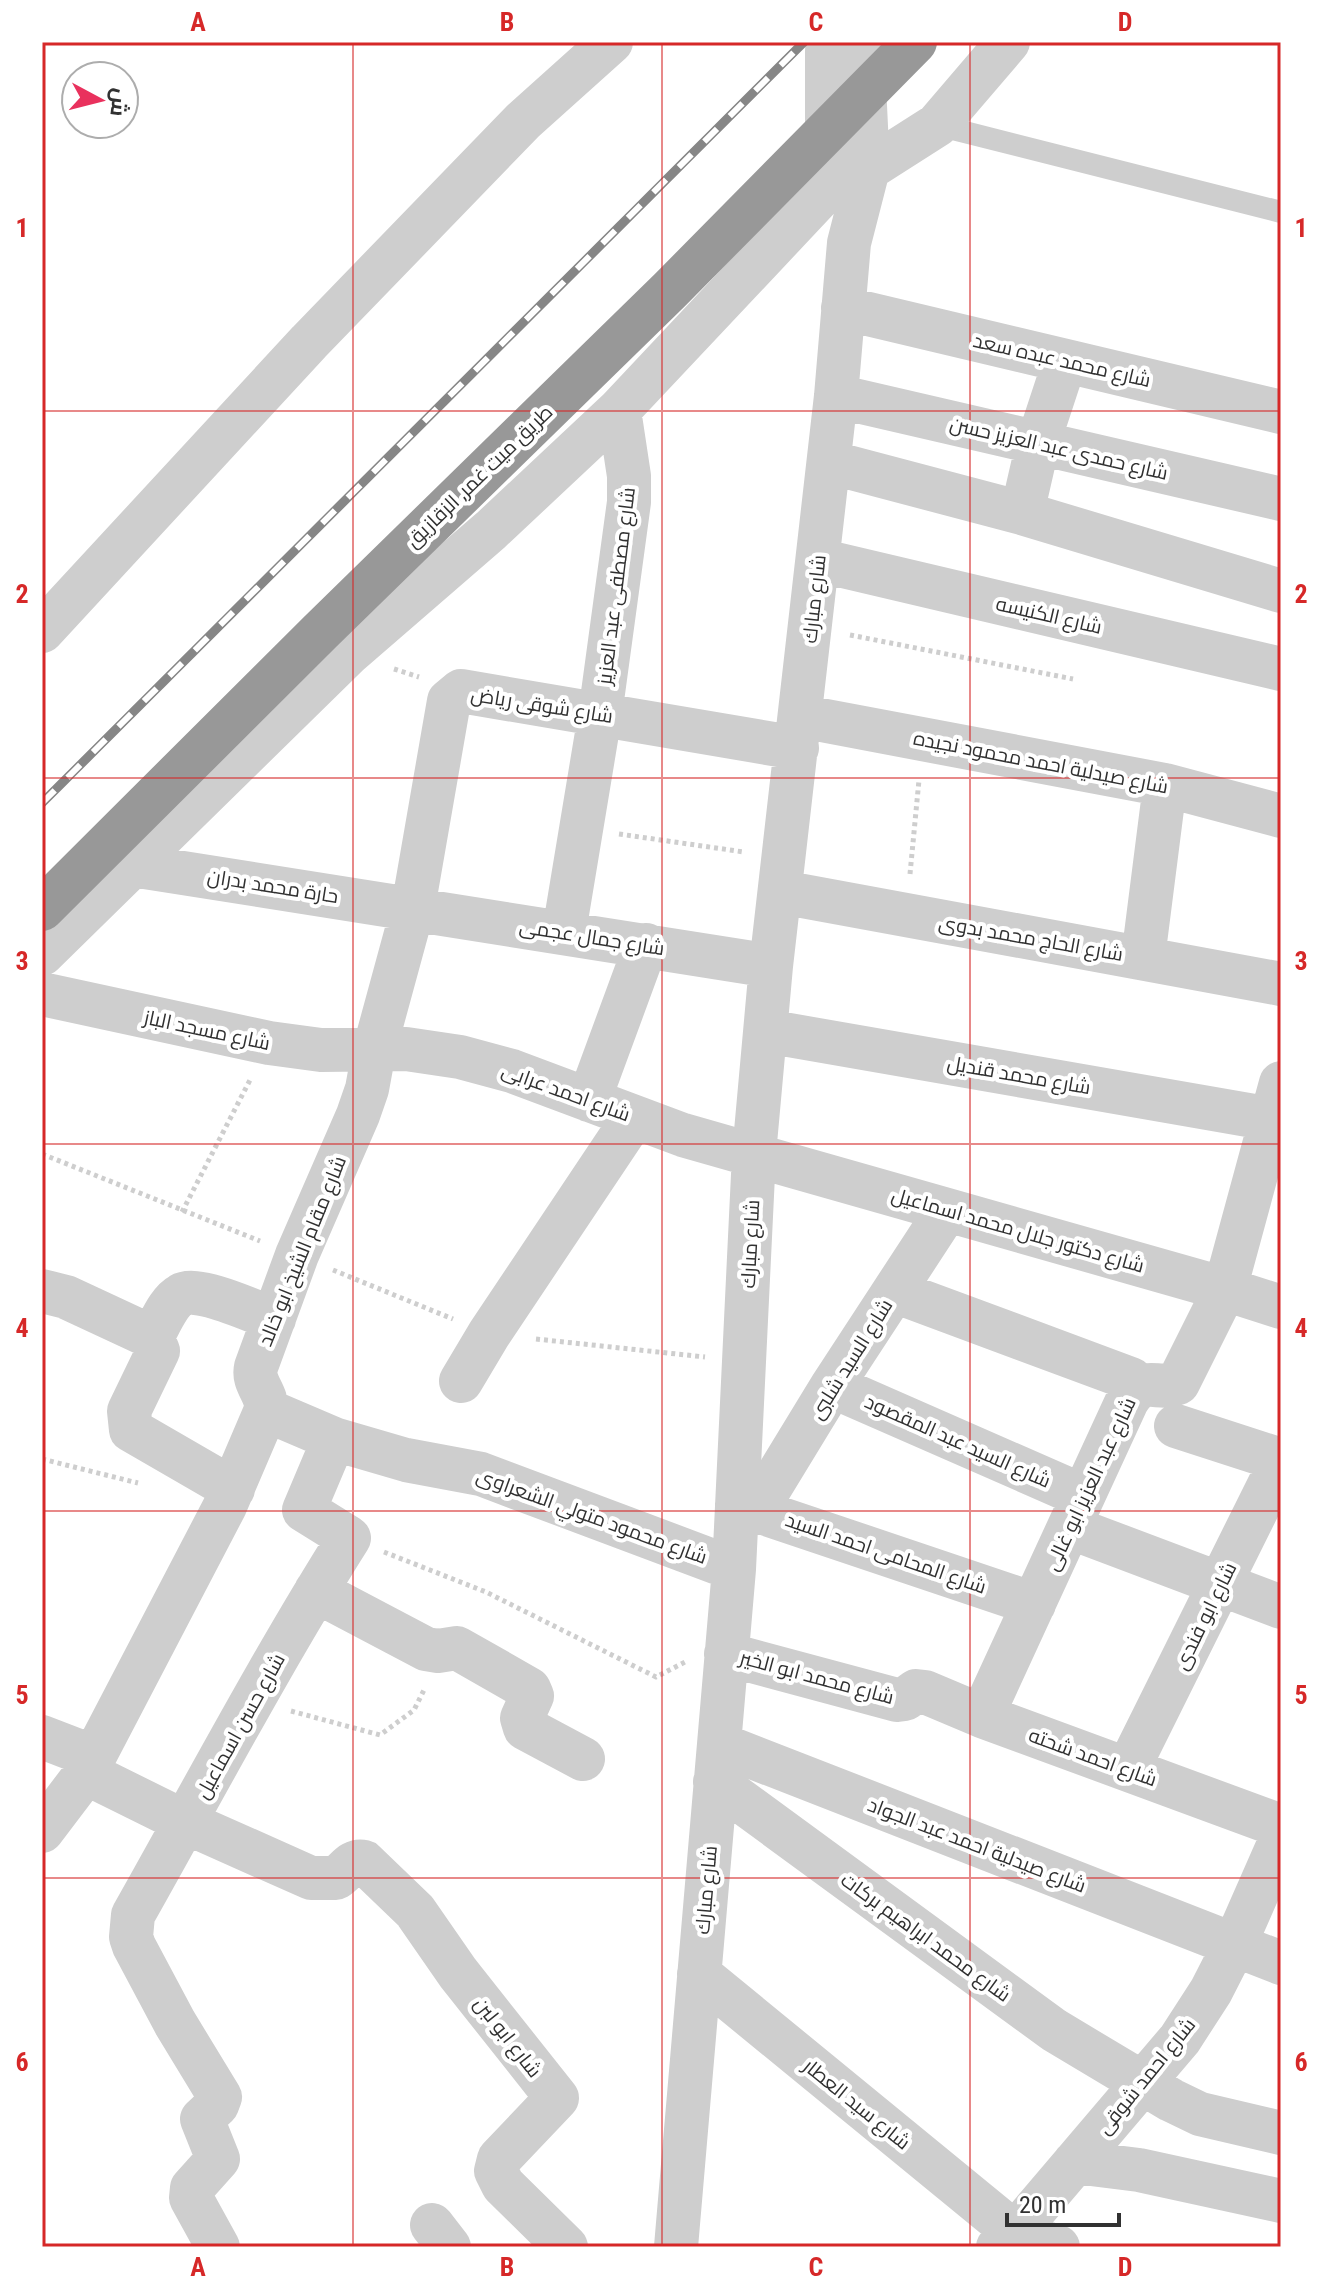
<svg xmlns="http://www.w3.org/2000/svg" width="1323" height="2289" font-family="'Roboto Condensed',Cairo,sans-serif">
<style>
.lines{fill:none;stroke-linecap:round;stroke-linejoin:round}
.path{stroke:#cecece;stroke-width:5;stroke-dasharray:4 4;stroke-linecap:butt}
.lane{stroke:#cecece;stroke-width:22}
.street{stroke:#cecece;stroke-width:44}
.highway{stroke:#989898;stroke-width:44}
.rail-casing{stroke:#868686;stroke-width:9}
.rail{stroke:#fff;stroke-width:6;stroke-dasharray:18;stroke-linecap:butt}
.grid{fill:none;stroke:#d62828;stroke-width:2;stroke-opacity:0.55}
.labels{text-anchor:middle;dominant-baseline:central;stroke-width:8;stroke-linejoin:round;paint-order:stroke}
.street-label{font-size:20px;fill:#313131;stroke:#fff}
.neatline{fill:none;stroke:#d62828;stroke-width:3}
.grid-label{font-size:26px;text-anchor:middle;font-weight:bold;fill:#d62828}
</style>
<rect width="100%" height="100%" fill="#fff"/>
<g class="lines">
<!-- path -->
<path class="path" d="M 850,635 L 1073,679
M 394,669 L 419,677
M 619,834 L 744,852
M 910,874 L 919,780
M 42,1154 L 260,1241
M 182,1212 L 250,1080
M 333,1270 L 453,1319
M 536,1339 L 705,1357
M 42,1459 L 138,1483
M 384,1552 L 486,1592 L 656,1677 L 687,1661
M 291,1711 L 380,1735 L 414,1710 L 424,1690"/>
<!-- lane -->
<path class="lane" d="M 937,125 L 1281,212"/>
<!-- street -->
<path class="street" d="M 827,51 L 827,161
M 843,308 L 1281,412
M 836,396 L 1281,499
M 829,462 L 1022,513 L 1281,591
M 1022,513 L 1038,443 L 1065,361
M 818,560 L 1281,669
M 42,631 L 309,342 L 523,121 L 611,42
M 800,716 L 1165,785 L 1281,816
M 132,865 L 771,966
M 781,892 L 1281,984
M 564,932 L 600,715 L 629,502 L 629,476 L 619,410
M 42,954 L 349,653 L 491,530 L 619,410 L 827,189 L 868,169 L 937,125 L 1008,42
M 1143,958 L 1165,785
M 42,994 L 269,1043 L 321,1050 L 406,1049 L 460,1057 L 512,1071 L 683,1135 L 1225,1289 L 1281,1307
M 766,1031 L 1271,1119
M 589,1100 L 646,945
M 42,1291 L 66,1297 L 152,1337 L 158,1351 L 129,1411 L 131,1430 L 233,1489
M 894,1291 L 1131,1379 L 1134,1389
M 152,1337 C 160,1324 168,1302 181,1295 C 197,1285 255,1312 274,1319
M 461,1381 L 489,1334 L 634,1117
M 832,1386 L 1083,1496
M 266,1410 L 334,1439 L 406,1460 L 481,1474 L 734,1569
M 1176,1426 L 1281,1460
M 737,1504 L 1034,1604
M 757,1509 L 832,1386 L 947,1210
M 1069,1527 L 1281,1607
M 316,1591 L 426,1649 L 438,1651 L 457,1648 L 529,1689 L 532,1696 L 522,1718 L 525,1728 L 583,1759
M 726,1654 L 897,1700 L 905,1699 L 916,1691 L 925,1692 L 982,1716 L 1281,1826
M 982,1716 L 1127,1401 C 1144,1373 1157,1392 1178,1383 L 1225,1289 L 1281,1083
M 42,1737 L 94,1757
M 719,1744 L 1281,1963
M 1128,1769 L 1281,1461
M 86,1773 L 185,1822 L 311,1878 L 336,1878 C 346,1872 351,1859 364,1862 L 415,1911 L 458,1973 L 557,2098 L 499,2159 L 496,2171 L 503,2185 L 566,2247
M 715,1782 L 1054,2030 L 1171,2100 L 1200,2114 L 1281,2133
M 42,1831 L 86,1773 L 94,1757 L 225,1506 L 266,1410 C 268,1393 252,1384 256,1367 L 297,1255 L 358,1115 L 367,1089 L 374,1051 L 413,908 L 449,701 L 461,691 L 797,748
M 699,1974 L 1015,2233 L 1058,2247
M 1075,2162 L 1139,2170 L 1281,2201
M 432,2225 L 449,2247
M 218,2247 L 191,2198 L 192,2188 L 218,2159 L 202,2119 L 217,2105 L 220,2097 L 175,2023 L 134,1946 L 131,1937 L 133,1915 C 204,1789 272,1660 349,1538 L 304,1510 L 334,1439
M 676,2247 L 734,1569 L 754,1154 L 771,966 L 836,396 L 849,243 L 868,169 L 862,42
M 998,2247 L 1015,2233 L 1180,2039 L 1211,1991 L 1234,1946 L 1281,1839"/>
<!-- highway -->
<path class="highway" d="M 42,909 L 321,631 L 670,290 L 915,42"/>
<defs>
<path id="rail" d="M 42,803 L 804,42"/>
</defs>
<!-- rail casing -->
<use href="#rail" class="rail-casing"/>
<!-- rail -->
<use href="#rail" class="rail"/>
</g>
<!-- grid -->
<path class="grid" d="M 353,42 L 353,2247M 662,42 L 662,2247M 970,42 L 970,2247M 42,411 L 1281,411M 42,778 L 1281,778M 42,1144 L 1281,1144M 42,1511 L 1281,1511M 42,1878 L 1281,1878"/>
<g class="labels">
<!-- street labels -->
<g class="street-label">
<text transform="translate(1062 360) rotate(13)">شارع محمد عبده سعد</text>
<text transform="translate(1059 448) rotate(13)">شارع حمدى عبد العزيز حسن</text>
<text transform="translate(479 476) rotate(-44)">طريق ميت غمر, الزقازيق</text>
<text transform="translate(616 586) rotate(-83)">شارع مصطفى عبد العزيز</text>
<text transform="translate(814 599) rotate(-84)">شارع مبارك</text>
<text transform="translate(1049 615) rotate(13)">شارع الكنيسه</text>
<text transform="translate(542 705) rotate(9)">شارع شوقى رياض</text>
<text transform="translate(1041 762) rotate(11)">شارع صيدلية احمد محمود نجيده</text>
<text transform="translate(273 886) rotate(9)">حارة محمد بدران</text>
<text transform="translate(592 937) rotate(9)">شارع جمال عجمى</text>
<text transform="translate(1031 938) rotate(10)">شارع الحاج محمد بدوى</text>
<text transform="translate(207 1030) rotate(12)">شارع مسجد الباز</text>
<text transform="translate(1019 1075) rotate(10)">شارع محمد قنديل</text>
<text transform="translate(566 1092) rotate(20)">شارع احمد عرابى</text>
<text transform="translate(1018 1230) rotate(16)">شارع دكتور جلال محمد اسماعيل</text>
<text transform="translate(750 1244) rotate(-87)">شارع مبارك</text>
<text transform="translate(302 1251) rotate(-68)">شارع مقام الشيخ ابو خالد</text>
<text transform="translate(851 1359) rotate(-58)">شارع السيد شلبى</text>
<text transform="translate(958 1441) rotate(24)">شارع السيد عبد المقصود</text>
<text transform="translate(1090 1484) rotate(-65)">شارع عبد العزيز ابو غالى</text>
<text transform="translate(592 1516) rotate(20)">شارع محمود متولي الشعراوى</text>
<text transform="translate(886 1553) rotate(19)">شارع المحامى احمد السيد</text>
<text transform="translate(1205 1616) rotate(-64)">شارع ابو فندى</text>
<text transform="translate(817 1677) rotate(15)">شارع محمد ابو الخير</text>
<text transform="translate(240 1726) rotate(-61)">شارع حسن اسماعيل</text>
<text transform="translate(1093 1757) rotate(20)">شارع احمد شحته</text>
<text transform="translate(977 1845) rotate(21)">شارع صيدلية احمد عبد الجواد</text>
<text transform="translate(706 1890) rotate(-85)">شارع مبارك</text>
<text transform="translate(926 1937) rotate(36)">شارع محمد ابراهيم بركات</text>
<text transform="translate(508 2037) rotate(52)">شارع ابو لبن</text>
<text transform="translate(1146 2076) rotate(-51)">شارع احمد شوقى</text>
<text transform="translate(857 2104) rotate(39)">شارع سيد العطار</text>
</g>
</g>
<!-- border -->
<rect width="1323" height="2289" fill="none" stroke="#ffffff" stroke-width="88"/>
<!-- north arrow -->
<g transform="translate(100 100) rotate(97)"><circle r="38" fill="#ffffff" stroke="#adadad" stroke-width="2"/>
<path d="M0-6L14 30L0 20L-14 30Z" fill="#e9315d"/>
<text y="-12" font-size="22" font-weight="bold" text-anchor="middle" fill="#313131">ش</text>
</g>
<!-- scale -->
<path d="M1007 2213v12h112v-12" fill="none" stroke="#313131" stroke-width="4"/>
<text x="1019" y="2213" font-size="24" fill="#313131" stroke="#ffffff" stroke-width="6" paint-order="stroke">20 m</text>
<rect x="44" y="44" width="1235" height="2201" class="neatline"/>
<g class="grid-label">
<text x="198" y="31">A</text>
<text x="507" y="31">B</text>
<text x="816" y="31">C</text>
<text x="1125" y="31">D</text>
<text x="22" y="237">1</text>
<text x="1301" y="237">1</text>
<text x="22" y="603">2</text>
<text x="1301" y="603">2</text>
<text x="22" y="970">3</text>
<text x="1301" y="970">3</text>
<text x="22" y="1337">4</text>
<text x="1301" y="1337">4</text>
<text x="22" y="1704">5</text>
<text x="1301" y="1704">5</text>
<text x="22" y="2071">6</text>
<text x="1301" y="2071">6</text>
<text x="198" y="2276">A</text>
<text x="507" y="2276">B</text>
<text x="816" y="2276">C</text>
<text x="1125" y="2276">D</text>
</g>
</svg>
